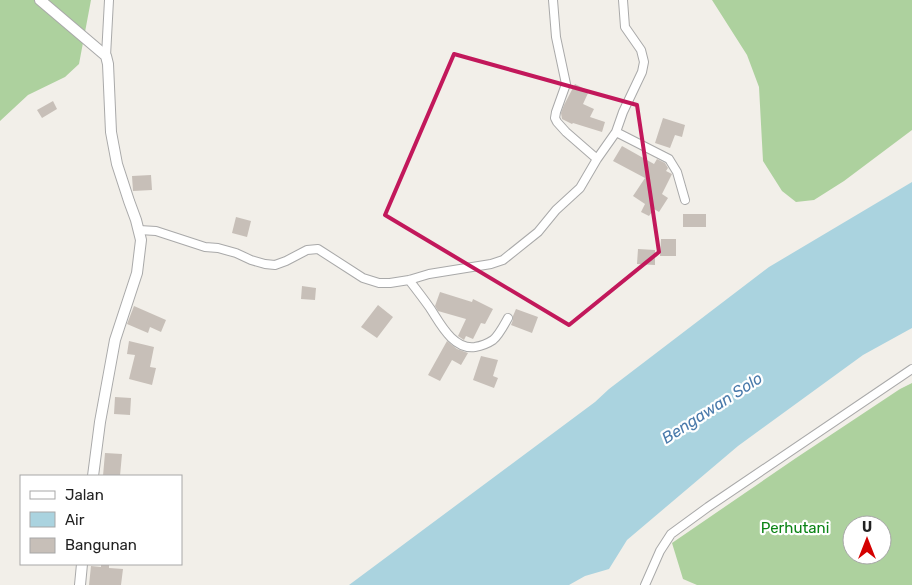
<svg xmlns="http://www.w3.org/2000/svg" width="912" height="585" font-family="Rubik,sans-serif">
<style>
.forest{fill:#add19e;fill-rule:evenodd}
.water{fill:#aad3df}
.building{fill:#c7bfb8}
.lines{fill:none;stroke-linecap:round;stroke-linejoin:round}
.minor-casing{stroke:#a9a9a9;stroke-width:10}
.tertiary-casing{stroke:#a9a9a9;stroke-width:12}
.minor{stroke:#fff;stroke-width:8}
.tertiary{stroke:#fff;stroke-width:10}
.marked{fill:none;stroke:#c2185b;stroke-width:4;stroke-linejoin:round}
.labels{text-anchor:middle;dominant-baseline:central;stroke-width:4.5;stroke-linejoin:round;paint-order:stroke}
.park-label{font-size:15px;fill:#0c8416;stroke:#fff}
.water-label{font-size:16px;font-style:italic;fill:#4a7aab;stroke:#fff}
</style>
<rect width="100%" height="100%" fill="#f2efe9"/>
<!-- forest -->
<path class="forest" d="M 0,0 L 91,0 L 79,64 L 65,77 L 28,95 L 0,121 Z
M 712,0 L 912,0 L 912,130 L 844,181 L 814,200 L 796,202 L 782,191 L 763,161 L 759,87 L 747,55 Z
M 912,383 L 912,585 L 697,585 L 683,579 L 672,543 L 796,458 L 900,389 ZM 852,525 L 882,525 L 882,555 L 852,555 Z"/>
<!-- water -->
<path class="water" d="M 912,182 L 912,328 L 863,355 L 738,446 L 627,540 L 609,569 L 585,576 L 569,585 L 349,585 L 595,402 L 609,389 L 769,267 Z"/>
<!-- building -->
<path class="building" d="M 575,84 L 589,91 L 583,104 L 594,109 L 590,117 L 605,122 L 602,132 L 573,123 L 572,124 L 562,119 L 561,113 L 564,105 Z
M 53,101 L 57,109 L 42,118 L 37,110 Z
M 663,118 L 685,125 L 682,137 L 675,135 L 670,148 L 655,143 Z
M 622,146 L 654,164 L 657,159 L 665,163 L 668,168 L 666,171 L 672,174 L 662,194 L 668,198 L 659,212 L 654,209 L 649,216 L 641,212 L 645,204 L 633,196 L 645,178 L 613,161 Z
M 151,175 L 152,190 L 133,191 L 132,176 Z
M 683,214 L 706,214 L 706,227 L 683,227 Z
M 236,217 L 251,221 L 247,237 L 232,233 Z
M 661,239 L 676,239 L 676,256 L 660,256 Z
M 638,249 L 655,250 L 655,265 L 637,264 Z
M 302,286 L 316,288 L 315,300 L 301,299 Z
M 440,292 L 472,302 L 473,299 L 493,309 L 485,324 L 481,323 L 473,339 L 466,336 L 464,340 L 458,336 L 466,319 L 438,311 L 435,306 Z
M 378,305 L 393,317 L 377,338 L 361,327 Z
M 134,306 L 166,320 L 161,332 L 150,327 L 148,333 L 127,324 Z
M 516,309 L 538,317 L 532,333 L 511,325 L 513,320 L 513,316 Z
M 129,341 L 154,347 L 150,367 L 156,368 L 152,385 L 129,379 L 135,355 L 127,354 Z
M 447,341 L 457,349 L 468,353 L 461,365 L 452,360 L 440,381 L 428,375 Z
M 481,356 L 498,360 L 493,376 L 498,378 L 494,388 L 473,380 Z
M 115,397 L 131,398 L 130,415 L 114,414 Z
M 105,453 L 122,454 L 120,476 L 103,476 Z
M 101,564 L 109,564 L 109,568 L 123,569 L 121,585 L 89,585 L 91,566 L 101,567 Z"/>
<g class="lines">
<defs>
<path id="minor" d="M 553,0 L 556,37 L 566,84 L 556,112 L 555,118 L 557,122 L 566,132 L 597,159
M 106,56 L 109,0
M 616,132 L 669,159 L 677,172 L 685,200
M 139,230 L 156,231 L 205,247 L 218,248 L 236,253 L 251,260 L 265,264 L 275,265 L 286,261 L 307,250 L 318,249 L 363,278 L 379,283 L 390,283 L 409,280 L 429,274 L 491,264 L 503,260 L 538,232 L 556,210 L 580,188 L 597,159 L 616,132 L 623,112 L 642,72 L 644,62 L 641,50 L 625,27 L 623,0
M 409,280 C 416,289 423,298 430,308 C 440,323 453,350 475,347 C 481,346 487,344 493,340 C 499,335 504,325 508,318
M 645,585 L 660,551 L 671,534 L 708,507 L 912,369"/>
<path id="tertiary" d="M 40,0 L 106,56 L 108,64 L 111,132 L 117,164 L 129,201 L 136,220 L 141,240 L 137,273 L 115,340 L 100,422 L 93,476
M 80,585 L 82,564"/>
</defs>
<!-- minor casing -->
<use href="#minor" class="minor-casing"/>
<!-- tertiary casing -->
<use href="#tertiary" class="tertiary-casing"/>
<!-- minor -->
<use href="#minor" class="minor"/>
<!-- tertiary -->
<use href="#tertiary" class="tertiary"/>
</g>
<!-- marked area -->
<path class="marked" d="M 454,54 L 637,105 L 659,252 L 569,325 L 385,215 Z"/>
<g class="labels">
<!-- park labels -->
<g class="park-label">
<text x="795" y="528">Perhutani</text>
</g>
<!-- water labels -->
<g class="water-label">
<text transform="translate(712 408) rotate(-33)">Bengawan Solo</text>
</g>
</g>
<!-- legend -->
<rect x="20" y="475" width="162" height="90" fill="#ffffff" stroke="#a7a7a7"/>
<rect x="30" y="491" width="25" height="8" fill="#ffffff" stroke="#a7a7a7"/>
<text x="65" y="500" font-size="15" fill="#222222">Jalan</text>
<rect x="30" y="512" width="25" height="15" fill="#aad3df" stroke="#a7a7a7"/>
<text x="65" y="525" font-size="15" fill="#222222">Air</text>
<rect x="30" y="538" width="25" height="15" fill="#c7bfb8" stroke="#a7a7a7"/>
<text x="65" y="550" font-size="15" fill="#222222">Bangunan</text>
<!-- north arrow -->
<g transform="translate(867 540)"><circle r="24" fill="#ffffff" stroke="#a7a7a7"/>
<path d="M0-4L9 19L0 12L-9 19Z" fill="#d40000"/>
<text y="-8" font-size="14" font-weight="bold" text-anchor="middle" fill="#222222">U</text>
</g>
</svg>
